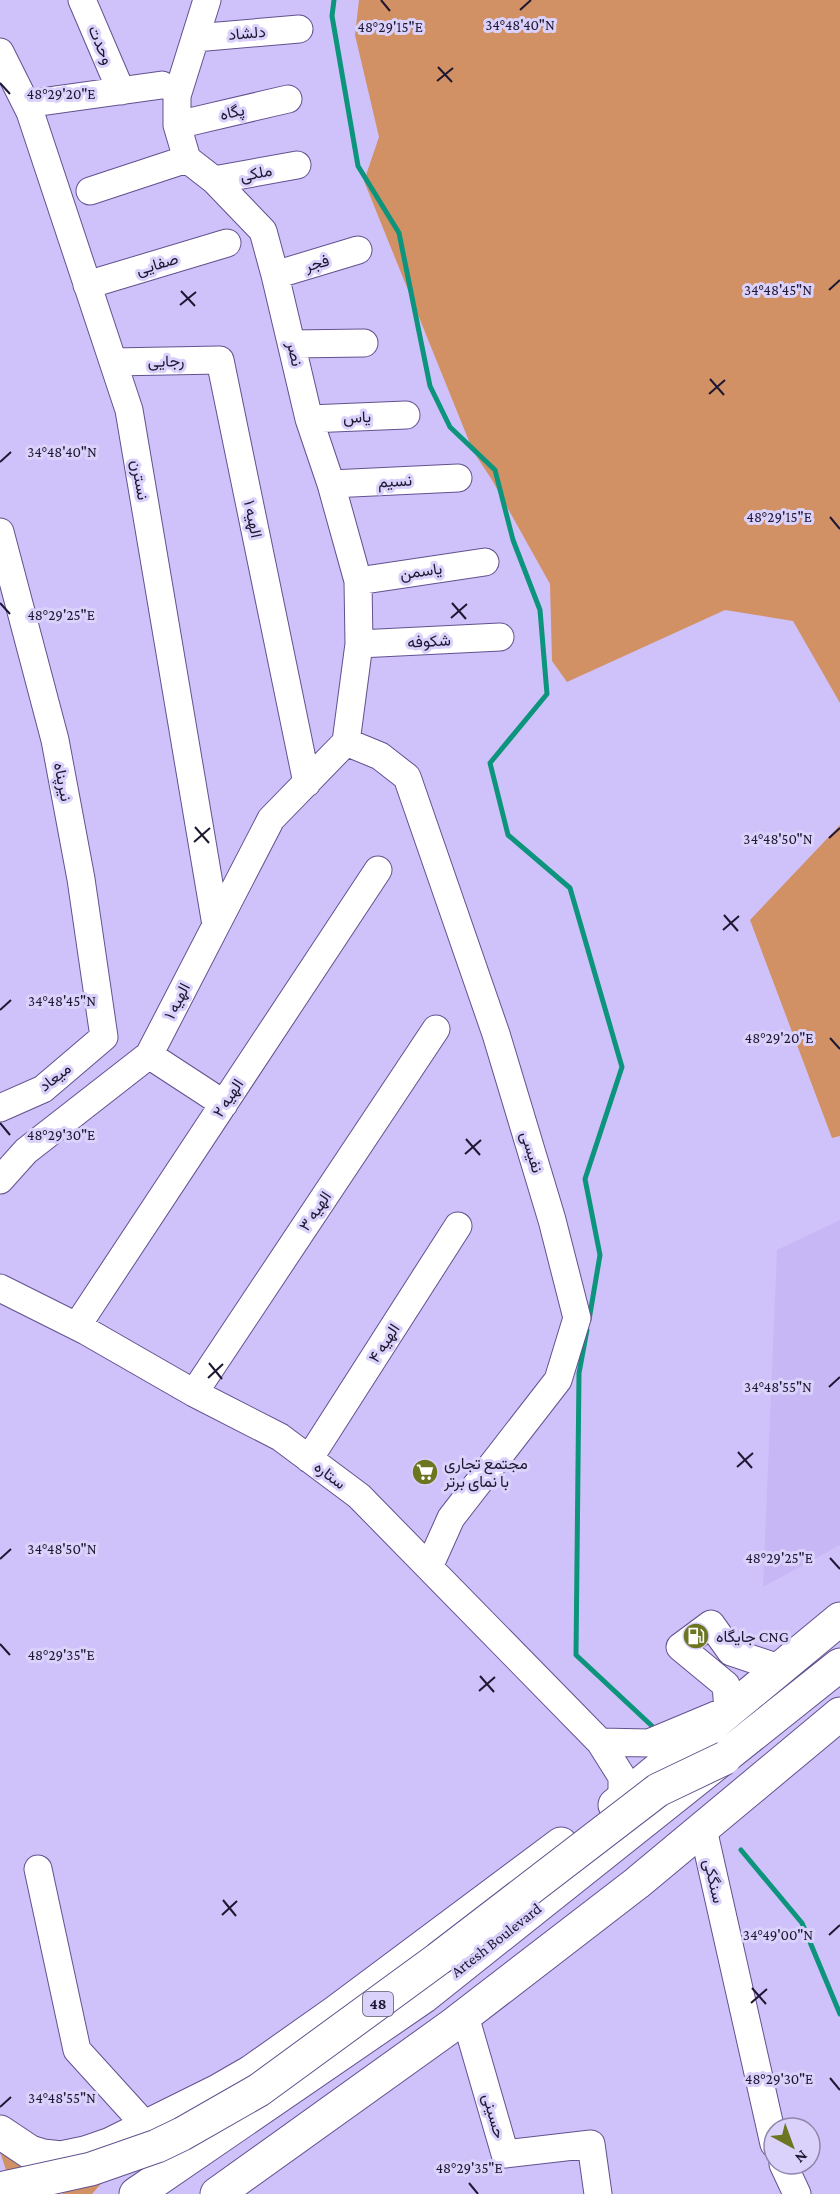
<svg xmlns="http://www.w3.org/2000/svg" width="840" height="2194" font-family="'Crimson Pro',Vazirmatn,serif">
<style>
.built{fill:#c7b7f5}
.green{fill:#d19165}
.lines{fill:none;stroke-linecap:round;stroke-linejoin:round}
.stream{stroke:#0d947c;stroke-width:5}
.minor-casing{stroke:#63518f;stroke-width:29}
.highway-casing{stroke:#63518f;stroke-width:35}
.minor{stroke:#fff;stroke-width:27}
.highway{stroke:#fff;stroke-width:33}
.highway-bridge-casing{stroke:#63518f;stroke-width:35;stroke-linecap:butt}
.highway-bridge{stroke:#fff;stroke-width:33}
.ticks{fill:none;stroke:#1e1731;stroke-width:2}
.labels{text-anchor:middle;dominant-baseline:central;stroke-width:6;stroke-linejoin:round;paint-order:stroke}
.shield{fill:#dbd2fc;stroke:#574f6e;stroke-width:1.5}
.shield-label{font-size:15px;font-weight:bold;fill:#1e1731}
.street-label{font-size:16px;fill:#1e1731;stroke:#dbd2fc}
.poi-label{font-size:16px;fill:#1e1731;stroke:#dbd2fc;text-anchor:start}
.ticks-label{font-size:15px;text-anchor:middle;fill:#1e1731;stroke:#dbd2fc;stroke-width:6;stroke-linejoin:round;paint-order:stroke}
</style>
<rect width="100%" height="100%" fill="#cfc2fa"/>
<!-- built -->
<path class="built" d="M 840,1220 L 840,1545 L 763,1587 L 777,1250 Z"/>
<!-- green -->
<path class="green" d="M 359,0 L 840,0 L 840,703 L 793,621 L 725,610 L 567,682 L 552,661 L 550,584 L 492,480 L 473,451 L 364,181 L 379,137 L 355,35 Z
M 840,825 L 840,1136 L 832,1138 L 750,920 Z
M 0,2152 L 31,2164 L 9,2179 Z
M 107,2177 L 92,2194 L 61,2194 Z"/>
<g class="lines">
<!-- stream -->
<path class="stream" d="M 334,0 L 332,16 L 358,166 L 399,233 L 430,386 L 450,427 L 495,470 L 513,540 L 540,610 L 547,694 L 490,763 L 508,835 L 570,888 L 622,1067 L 585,1179 L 600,1255 L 589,1320
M 587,1330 L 579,1373 L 576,1655 L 652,1726
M 741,1850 L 802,1923 L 840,2014"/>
<defs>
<path id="minor" d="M 82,0 L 121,91
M 207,0 L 177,96 L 177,125 L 187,159 L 214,180 L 263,231 L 275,275 L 309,419 L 331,484 L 358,581 L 359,644 L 346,742
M 195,38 L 299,29
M 0,52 L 30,112 L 129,410 L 216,925
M 26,104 L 162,85
M 177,125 L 288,99
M 214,180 L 297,165
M 90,191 L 187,159
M 275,275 L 358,250
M 87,285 L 227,243
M 292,344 L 364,343
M 113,362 L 220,360 L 307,783
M 309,419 L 406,415
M 331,484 L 458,478
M 0,532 L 55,740 L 81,879 L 104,1037 L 43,1089 L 0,1108
M 358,581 L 485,562
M 359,644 L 500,637
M 346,742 L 380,756 L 407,777 L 496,1034 L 552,1220 L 577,1318 L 558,1380 L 451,1518 L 429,1567
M 149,1055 L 224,1104
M 0,1180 L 26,1151 L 149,1055 L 271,819 L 346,742
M 0,1288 L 86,1331 L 194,1393 L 280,1437 L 359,1496 L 600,1742 L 622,1777 L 622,1799
M 77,1326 L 378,870
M 194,1393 L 436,1029
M 309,1459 L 458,1226
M 600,1742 L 649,1743 L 728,1710 L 726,1685 L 680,1647 L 711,1624 L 731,1652 L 779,1668
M 703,1829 L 774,2144
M 38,1869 L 77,2050 L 146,2126
M 465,2016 L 505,2154 L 591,2144 L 598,2194
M 783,2164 L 797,2194"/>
<path id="highway" d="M 615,1805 L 840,1619
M 0,2132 L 30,2152 L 43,2156 L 61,2158 L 85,2153 L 111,2144 L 218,2091 L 251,2072 L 336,2012 L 561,1844
M 136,2194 L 423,1997 L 840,1665
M 217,2194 L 450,2027 L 637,1883 L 840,1714"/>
</defs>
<!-- minor casing -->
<use href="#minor" class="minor-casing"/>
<!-- highway casing -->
<use href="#highway" class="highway-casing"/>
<!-- minor -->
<use href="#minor" class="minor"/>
<!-- highway -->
<use href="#highway" class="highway"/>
<defs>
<path id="highway-bridge" d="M 0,2189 L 91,2169 L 157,2146 L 182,2134 L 259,2090 L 438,1959 L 658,1790 L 725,1758"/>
</defs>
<!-- highway-bridge casing -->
<use href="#highway-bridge" class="highway-bridge-casing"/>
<!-- highway-bridge -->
<use href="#highway-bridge" class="highway-bridge"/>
</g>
<!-- ticks -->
<path class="ticks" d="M 381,0 L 390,11M 520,10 L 531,0M 438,67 L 452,82M 437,81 L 453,68M 0,83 L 10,94M 829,290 L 840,280M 181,291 L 195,306M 180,305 L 196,292M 710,379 L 724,395M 709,394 L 725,380M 0,462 L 11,452M 830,517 L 840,529M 0,603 L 10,614M 452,603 L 466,619M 451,618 L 467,604M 195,827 L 209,843M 829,838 L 840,828M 194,842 L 210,828M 724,915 L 738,931M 723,930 L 739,916M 0,1010 L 11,1000M 830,1038 L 840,1049M 0,1123 L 10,1135M 466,1139 L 480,1155M 465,1154 L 481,1140M 209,1363 L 222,1379M 208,1378 L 223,1364M 829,1387 L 840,1377M 738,1452 L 752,1468M 737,1467 L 753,1453M 830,1558 L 840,1569M 0,1559 L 11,1549M 0,1644 L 10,1655M 480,1676 L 494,1692M 479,1691 L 495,1677M 223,1900 L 236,1916M 222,1915 L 237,1901M 829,1935 L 840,1925M 752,1988 L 766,2004M 751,2003 L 767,1989M 830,2078 L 840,2090M 0,2107 L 11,2097M 469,2183 L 478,2194"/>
<!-- icons -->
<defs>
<symbol id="supermarket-disc" viewBox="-11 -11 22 22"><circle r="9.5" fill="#6c751f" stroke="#dbd2fc"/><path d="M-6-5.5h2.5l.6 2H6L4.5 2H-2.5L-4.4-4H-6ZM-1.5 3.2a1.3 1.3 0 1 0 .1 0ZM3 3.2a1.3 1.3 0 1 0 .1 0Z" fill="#fff"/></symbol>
<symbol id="fuel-disc" viewBox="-11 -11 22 22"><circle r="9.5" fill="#6c751f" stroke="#dbd2fc"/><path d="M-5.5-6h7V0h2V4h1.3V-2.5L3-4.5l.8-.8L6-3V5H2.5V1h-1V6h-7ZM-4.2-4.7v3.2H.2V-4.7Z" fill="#fff"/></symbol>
</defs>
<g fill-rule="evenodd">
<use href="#supermarket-disc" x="410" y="1457" width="30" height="30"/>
<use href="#fuel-disc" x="681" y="1621" width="30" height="30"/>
</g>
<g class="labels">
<!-- shield labels -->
<rect class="shield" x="363" y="1992" width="30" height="24" rx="4.5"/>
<g class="shield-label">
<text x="378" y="2004">48</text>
</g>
<!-- street labels -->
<g class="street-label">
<text transform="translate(247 33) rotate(-5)">دلشاد</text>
<text transform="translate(101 45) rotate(67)">وحدت</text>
<text transform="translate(232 112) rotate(-13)">پگاه</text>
<text transform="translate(256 173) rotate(-11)">ملکی</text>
<text transform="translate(317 263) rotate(-16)">فجر</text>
<text transform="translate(157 264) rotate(-17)">صفایی</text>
<text transform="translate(295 354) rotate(77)">نصر</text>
<text transform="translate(166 361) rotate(-1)">رجایی</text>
<text transform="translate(357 417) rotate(-2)">یاس</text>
<text transform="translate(140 480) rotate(80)">نسترن</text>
<text transform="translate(395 481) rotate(-3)">نسیم</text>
<text transform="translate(253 519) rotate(78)">الهیه ۱</text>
<text transform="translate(421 571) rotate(-8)">یاسمن</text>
<text transform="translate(429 641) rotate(-3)">شکوفه</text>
<text transform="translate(63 782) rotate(79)">نیرپناه</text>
<text transform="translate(177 1001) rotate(-63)">الهیه ۱</text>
<text transform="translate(55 1077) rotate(-38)">میعاد</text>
<text transform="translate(228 1098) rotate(-57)">الهیه ۲</text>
<text transform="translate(532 1152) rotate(73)">نفیسی</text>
<text transform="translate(315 1211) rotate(-56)">الهیه ۳</text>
<text transform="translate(384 1343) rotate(-57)">الهیه ۴</text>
<text transform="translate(330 1475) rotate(37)">ستاره</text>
<text transform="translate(714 1881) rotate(77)">سنگکی</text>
<text transform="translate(496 1940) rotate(-38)">Artesh Boulevard</text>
<text transform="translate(494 2116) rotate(74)">حسینی</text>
</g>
<!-- poi labels -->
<g class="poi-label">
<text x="444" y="1463">مجتمع تجاری<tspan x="444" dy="18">با نمای برتر</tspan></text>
<text x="716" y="1636">جایگاه CNG</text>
</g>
</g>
<g class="ticks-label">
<text x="520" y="30">34°48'40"N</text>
<text x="390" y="32">48°29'15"E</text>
<text x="61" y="99">48°29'20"E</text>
<text x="778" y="295">34°48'45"N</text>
<text x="62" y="457">34°48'40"N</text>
<text x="779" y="522">48°29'15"E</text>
<text x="61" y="620">48°29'25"E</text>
<text x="778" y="844">34°48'50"N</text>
<text x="62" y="1006">34°48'45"N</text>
<text x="779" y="1043">48°29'20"E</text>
<text x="61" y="1140">48°29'30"E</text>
<text x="778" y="1392">34°48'55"N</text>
<text x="62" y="1554">34°48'50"N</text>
<text x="779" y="1563">48°29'25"E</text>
<text x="61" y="1660">48°29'35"E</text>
<text x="778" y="1940">34°49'00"N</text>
<text x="779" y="2084">48°29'30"E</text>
<text x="62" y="2103">34°48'55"N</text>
<text x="469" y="2173">48°29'35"E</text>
</g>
<!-- north arrow -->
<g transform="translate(792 2146) rotate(139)"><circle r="28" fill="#dbd2fc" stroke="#8f87ab" stroke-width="1.5"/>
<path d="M0-4.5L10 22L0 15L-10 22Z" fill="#6c751f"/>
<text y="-9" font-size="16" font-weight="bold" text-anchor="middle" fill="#1e1731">N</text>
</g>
</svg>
